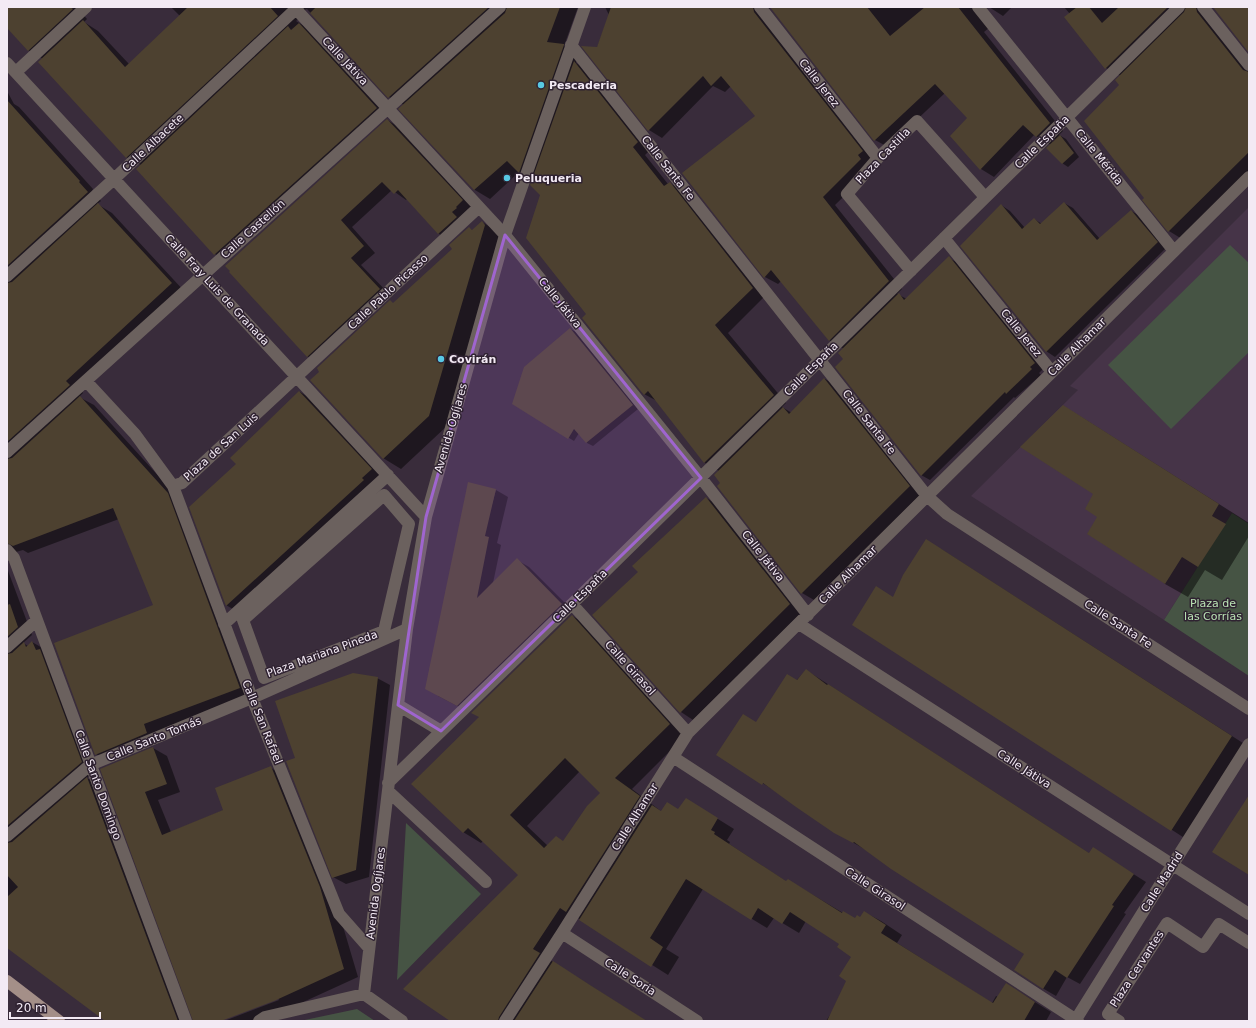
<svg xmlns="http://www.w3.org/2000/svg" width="1256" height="1028" font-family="'DejaVu Sans',sans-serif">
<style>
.built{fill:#463448}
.green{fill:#465444}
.shadow{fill:#0007;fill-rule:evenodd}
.building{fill:#4d4130;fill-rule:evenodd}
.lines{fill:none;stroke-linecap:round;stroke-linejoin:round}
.minor{stroke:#6b615e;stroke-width:12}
.major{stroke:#a48f88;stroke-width:12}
.marked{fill:#9f65cf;fill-opacity:0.2;stroke:#9f65cf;stroke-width:3;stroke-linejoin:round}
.poi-dot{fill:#58c8e4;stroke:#2f2231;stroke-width:1.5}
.labels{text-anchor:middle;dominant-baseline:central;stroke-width:3;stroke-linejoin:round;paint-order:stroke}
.street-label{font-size:11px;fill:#f3eaf4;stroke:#2f2231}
.poi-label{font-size:11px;font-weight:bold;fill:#f3eaf4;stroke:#2f2231;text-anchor:start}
.park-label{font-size:11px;fill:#bae3b4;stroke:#2f2231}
</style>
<rect width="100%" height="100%" fill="#392c3b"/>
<!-- built -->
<path class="built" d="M 1249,207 L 1249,524 L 1232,513 L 1164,620 L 971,496 L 1078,390 L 1070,386 Z"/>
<!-- green -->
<path class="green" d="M 1230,245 L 1249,263 L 1249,352 L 1171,429 L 1108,365 Z
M 1232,513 L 1249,524 L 1249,676 L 1164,620 Z
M 406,823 L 481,894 L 397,980 Z
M 357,1009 L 375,1021 L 300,1021 Z"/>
<!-- shadow -->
<path class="shadow" d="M 7,7 L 85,7 L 80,11 L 87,19 L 84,22 L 98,31 L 129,64 L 180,16 L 171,7 L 578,7 L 564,46 L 579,54 L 576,63 L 587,70 L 650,150 L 645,155 L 668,184 L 670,183 L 682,191 L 765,296 L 728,333 L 786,403 L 782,407 L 792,413 L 825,379 L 837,386 L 921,494 L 814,600 L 802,593 L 722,483 L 719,471 L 705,463 L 657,401 L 644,394 L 588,314 L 541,195 L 533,180 L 519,172 L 490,199 L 475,190 L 400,109 L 404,105 L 389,97 L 307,9 L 304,10 L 302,16 L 296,21 L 306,27 L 387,114 L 225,260 L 215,254 L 141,165 L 126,157 L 43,59 L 28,50 L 7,27 Z
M 605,7 L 1012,7 L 1003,16 L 989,7 L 986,9 L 990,27 L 984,32 L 1063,131 L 1059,135 L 1066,139 L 1079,157 L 1068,167 L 1062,163 L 1051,145 L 1034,135 L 994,177 L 981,169 L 952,136 L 969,118 L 945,93 L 888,147 L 875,140 L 771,7 L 766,12 L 875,159 L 874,167 L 835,205 L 902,289 L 897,294 L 907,299 L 949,258 L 958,263 L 1044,368 L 1039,373 L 1041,375 L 1015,398 L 1014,397 L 930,480 L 921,475 L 844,359 L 844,349 L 829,340 L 781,281 L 778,284 L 765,277 L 756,116 L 731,86 L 725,92 L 713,86 L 662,138 L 649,130 L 583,47 L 597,48 L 609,15 Z
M 1064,7 L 1249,7 L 1249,51 L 1214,7 L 1211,9 L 1249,69 L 1249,172 L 1182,239 L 1169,231 L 1146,198 L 1120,85 L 1121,76 L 1106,68 L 1065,17 L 1070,14 Z
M 7,91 L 14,104 L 19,107 L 93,189 L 92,191 L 101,201 L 97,204 L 112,213 L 185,292 L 80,389 L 83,393 L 79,397 L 94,405 L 182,502 L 253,695 L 110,762 L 96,754 L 154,605 L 119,519 L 28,553 L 23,550 L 16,552 L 13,559 L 7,561 Z
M 387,120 L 399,127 L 474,207 L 451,240 L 439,234 L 407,199 L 406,200 L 392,190 L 352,227 L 375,253 L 361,265 L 391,296 L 319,363 L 307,356 L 230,272 Z
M 1064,203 L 1073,208 L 1100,239 L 1131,211 L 1140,216 L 1166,248 L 1055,357 L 1046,351 L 1001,205 L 1010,211 L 1025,228 L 1034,219 L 1042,224 Z
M 482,222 L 500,233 L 447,426 L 401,469 L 383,458 L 394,304 L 453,249 L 469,228 L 473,231 Z
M 570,329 L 576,332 L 638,409 L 593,446 L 587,443 L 579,433 L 574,441 L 513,404 Z
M 300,392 L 315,401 L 386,478 L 241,614 L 226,605 L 237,464 Z
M 1063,406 L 1086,420 L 1249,523 L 1249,536 L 1222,580 L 1205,570 L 1188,597 L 1165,584 L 1099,517 L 1094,494 Z
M 496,490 L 508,497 L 497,543 L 501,545 L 493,583 L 517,560 L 529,567 L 573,611 L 469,712 L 438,696 Z
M 706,498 L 718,505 L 802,612 L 693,720 L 681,712 L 593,615 L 639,573 Z
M 941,549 L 1246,745 L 1186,839 L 853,624 L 894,598 Z
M 7,568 L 32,635 L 23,643 L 28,646 L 32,642 L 46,650 L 95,770 L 87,778 L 101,786 L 188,1021 L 107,1021 L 7,945 Z
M 572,616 L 590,626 L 687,734 L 632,789 L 662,812 L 702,809 L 734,829 L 727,840 L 730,842 L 729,844 L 787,882 L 788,880 L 843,913 L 855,919 L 860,918 L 864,912 L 881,921 L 902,935 L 897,943 L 992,1003 L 996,996 L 998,997 L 1006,984 L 1051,1012 L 1046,1021 L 826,1021 L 832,1012 L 847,980 L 853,956 L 840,944 L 806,921 L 799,933 L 774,918 L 767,928 L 703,889 L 666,949 L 679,957 L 668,975 L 578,918 L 550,960 L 646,1021 L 452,1021 L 519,875 L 483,841 L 481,843 L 463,832 L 480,717 ZM 580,771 L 601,793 L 564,841 L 548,846 L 527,826 Z
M 806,670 L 1090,854 L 1105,856 L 1146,882 L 1124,913 L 1126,914 L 1080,984 L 1067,977 L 1056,996 L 1044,989 L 1015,970 L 1025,954 L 866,850 L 835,832 L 775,791 L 718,755 L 757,723 Z
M 377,678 L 390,685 L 369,877 L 346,884 L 333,877 L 296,758 Z
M 153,748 L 167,756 L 180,792 L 158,800 L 171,832 L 224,810 L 271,768 L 285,776 L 334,896 L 358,977 L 288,1009 L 255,1021 L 224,1021 L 279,1000 L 278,998 L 219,1021 L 194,1021 L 102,769 Z"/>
<!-- building -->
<path class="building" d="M 7,7 L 70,7 L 73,9 L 28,51 L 7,28 Z
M 188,7 L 270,7 L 278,16 L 126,158 L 38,62 L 83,20 L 125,67 Z
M 316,7 L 489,7 L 388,98 L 310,13 Z
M 507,7 L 560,7 L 547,42 L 564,44 L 564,45 L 519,173 L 507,161 L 474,190 L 398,109 L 505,13 Z
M 611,7 L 753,7 L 754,12 L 863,151 L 858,155 L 861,159 L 823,197 L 889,281 L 829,341 L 771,270 L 764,278 L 682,173 L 755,116 L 721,76 L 711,86 L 703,76 L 648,131 L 581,46 L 597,47 Z
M 770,7 L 867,7 L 890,36 L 925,7 L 958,7 L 1050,123 L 1036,137 L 1023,125 L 980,170 L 950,136 L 967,118 L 935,84 L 874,141 Z
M 1077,7 L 1089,7 L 1102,23 L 1119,7 L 1168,7 L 1105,69 L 1064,17 Z
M 1186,7 L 1196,7 L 1197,12 L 1243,70 L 1249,72 L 1249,152 L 1168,232 L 1142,200 L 1144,198 L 1084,121 L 1119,85 L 1115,80 L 1184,12 Z
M 1213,7 L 1249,7 L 1249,53 Z
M 299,23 L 377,108 L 214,255 L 136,169 L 288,26 L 291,30 Z
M 574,61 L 638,142 L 633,147 L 664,186 L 670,182 L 753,288 L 715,325 L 774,395 L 704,463 L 648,391 L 644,395 L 582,318 L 586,314 L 526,238 L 540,195 L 530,185 Z
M 7,100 L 80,181 L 79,182 L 88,192 L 7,266 Z
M 387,119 L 463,200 L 456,207 L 457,208 L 452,212 L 457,217 L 438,234 L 398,190 L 394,194 L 382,182 L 341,220 L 364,246 L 351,258 L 380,289 L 307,357 L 229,272 L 230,271 L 225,266 Z
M 1060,135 L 1074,153 L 1062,164 L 1046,148 Z
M 1064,202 L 1097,240 L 1131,210 L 1158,242 L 1046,352 L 960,246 L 1001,204 L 1022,229 L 1034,218 L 1040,224 Z
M 98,203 L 172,283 L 66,381 L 70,385 L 7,442 L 7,283 L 12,282 Z
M 482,221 L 485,225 L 429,416 L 383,459 L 310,380 L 319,372 L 317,368 L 390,300 L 393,303 L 452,249 L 449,245 L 469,227 L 472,230 Z
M 949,256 L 1035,363 L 1030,367 L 1032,369 L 1006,394 L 1005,392 L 921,476 L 835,367 L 843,359 L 838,353 L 899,293 L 904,300 Z
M 570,328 L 633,405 L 586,443 L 574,429 L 568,439 L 512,404 L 524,367 Z
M 824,378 L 910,486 L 801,594 L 717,486 L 720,483 L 714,475 L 783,407 L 789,414 Z
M 299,391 L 372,469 L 362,478 L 364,480 L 226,606 L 189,507 L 236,464 L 230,458 Z
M 80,396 L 168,493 L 240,688 L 144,724 L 147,733 L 95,755 L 54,643 L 153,605 L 133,556 L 113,508 L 13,546 L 7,543 L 7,459 L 12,458 Z
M 1063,405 L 1219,504 L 1212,516 L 1226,524 L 1198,567 L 1182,557 L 1165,584 L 1087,534 L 1097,517 L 1085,509 L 1093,494 L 1020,447 Z
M 468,482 L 496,489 L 485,536 L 489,537 L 477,598 L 517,558 L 562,604 L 457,706 L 425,689 Z
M 706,497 L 790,604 L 680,713 L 592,615 L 638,572 L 632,566 Z
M 926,539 L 1232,736 L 1171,831 L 852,625 L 876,586 L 893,597 L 903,575 Z
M 10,604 L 18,627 L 7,637 L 7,605 Z
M 572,615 L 670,724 L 615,778 L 640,796 L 566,912 L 560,908 L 533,949 L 540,953 L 499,1017 L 498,1021 L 450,1021 L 403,989 L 518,875 L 468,828 L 463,833 L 411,784 L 479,717 L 471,713 ZM 565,758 L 600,793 L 587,806 L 563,841 L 556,836 L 544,848 L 510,815 Z
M 32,641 L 36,650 L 40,649 L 82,762 L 7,826 L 7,654 L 12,653 L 24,642 L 26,647 Z
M 806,669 L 827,685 L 828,684 L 1089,853 L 1093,847 L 1134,874 L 1112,905 L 1114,906 L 1067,978 L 1055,970 L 1043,989 L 1014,970 L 1024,954 L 891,869 L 854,842 L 853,843 L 834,833 L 796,807 L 763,783 L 762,785 L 716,755 L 743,714 L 756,722 L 787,674 L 797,680 Z
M 353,673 L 378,677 L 356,870 L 332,878 L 286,761 L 295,758 L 275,701 Z
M 153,747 L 167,784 L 145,792 L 162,835 L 223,810 L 215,788 L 271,766 L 320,887 L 344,969 L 274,1001 L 221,1021 L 193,1021 L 100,769 Z
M 87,777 L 178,1021 L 105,1021 L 7,948 L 7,897 L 18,887 L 7,875 L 7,843 L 12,842 Z
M 1249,795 L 1249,875 L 1212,852 Z
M 686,798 L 718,818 L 711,830 L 715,832 L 714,834 L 786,881 L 788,879 L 842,913 L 843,911 L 855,918 L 857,915 L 860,917 L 864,911 L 886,925 L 881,933 L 993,1003 L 1006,983 L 1035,1002 L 1024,1021 L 827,1021 L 846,981 L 839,976 L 851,957 L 837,947 L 839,944 L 790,912 L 782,924 L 758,908 L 751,920 L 686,879 L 650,938 L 663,947 L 651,967 L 579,920 L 652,805 L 661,811 L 667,802 L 678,809 Z
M 553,961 L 590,985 L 647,1021 L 514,1021 Z"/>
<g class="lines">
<!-- minor -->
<path class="minor" d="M 294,7 L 505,235 L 701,478 L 808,615
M 760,7 L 878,158
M 978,7 L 1174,251
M 1203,7 L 1249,65
M 571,45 L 927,496 L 947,514 L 1249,709
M 7,63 L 426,517
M 16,72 L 86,7
M 944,238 L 1052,372
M 911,271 L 847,194 L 878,158 L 917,121 L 985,197
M 7,276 L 114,179 L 298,7
M 86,381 L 135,434 L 173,486 L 252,698 L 339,914 L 369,948
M 7,452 L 500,7
M 173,486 L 182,483 L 479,207
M 384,495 L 409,524 L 384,631 L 264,678 L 243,620 Z
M 7,550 L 14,558 L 186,1021
M 572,604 L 688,733
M 224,624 L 388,475
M 799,624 L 1249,914
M 7,647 L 37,620
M 398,705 L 441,731
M 673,757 L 1078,1021
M 388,783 L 572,604 L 1179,7
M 388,791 L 486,882
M 7,836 L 90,765 L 252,698 L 407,629
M 562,933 L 697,1021
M 364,994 L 407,629 L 426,517 L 505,235 L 585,7
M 259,1021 L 265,1017 L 364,994 L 402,1021
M 505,1021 L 562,933 L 688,733 L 1249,177
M 1075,1021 L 1173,864 L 1249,744
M 1119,1021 L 1108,1014 L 1167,923 L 1203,947 L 1219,924 L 1249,943"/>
<!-- major -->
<path class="major" d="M 7,981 L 59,1021"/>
</g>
<!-- marked area -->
<path class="marked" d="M 505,235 L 701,478 L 441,731 L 398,705 L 426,517 Z"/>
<!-- markers -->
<g class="poi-dot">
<circle cx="541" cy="85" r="4"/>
<circle cx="507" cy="178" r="4"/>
<circle cx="441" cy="359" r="4"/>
</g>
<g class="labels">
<!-- street labels -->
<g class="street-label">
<text transform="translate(345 61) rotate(47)">Calle Játiva</text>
<text transform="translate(819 83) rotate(52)">Calle Jerez</text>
<text transform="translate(1042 142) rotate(-44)">Calle España</text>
<text transform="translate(153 143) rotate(-43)">Calle Albacete</text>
<text transform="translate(883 156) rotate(-46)">Plaza Castilla</text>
<text transform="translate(1099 157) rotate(51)">Calle Mérida</text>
<text transform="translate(668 168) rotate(52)">Calle Santa Fe</text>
<text transform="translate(253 229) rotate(-42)">Calle Castellón</text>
<text transform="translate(217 290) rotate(47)">Calle Fray Luis de Granada</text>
<text transform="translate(388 292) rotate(-43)">Calle Pablo Picasso</text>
<text transform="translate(560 303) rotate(51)">Calle Játiva</text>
<text transform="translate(1021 333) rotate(51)">Calle Jerez</text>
<text transform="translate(1077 347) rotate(-45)">Calle Alhamar</text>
<text transform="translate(811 369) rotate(-45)">Calle España</text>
<text transform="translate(869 422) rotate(52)">Calle Santa Fe</text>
<text transform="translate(451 428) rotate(-74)">Avenida Ogíjares</text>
<text transform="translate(221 447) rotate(-42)">Plaza de San Luis</text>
<text transform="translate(763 556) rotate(52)">Calle Játiva</text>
<text transform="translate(848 575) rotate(-45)">Calle Alhamar</text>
<text transform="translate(580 596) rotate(-44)">Calle España</text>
<text transform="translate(1118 624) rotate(33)">Calle Santa Fe</text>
<text transform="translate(322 654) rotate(-20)">Plaza Mariana Pineda</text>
<text transform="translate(630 668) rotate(48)">Calle Girasol</text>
<text transform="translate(262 722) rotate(68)">Calle San Rafael</text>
<text transform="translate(154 739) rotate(-22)">Calle Santo Tomás</text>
<text transform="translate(1024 769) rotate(33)">Calle Játiva</text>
<text transform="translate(98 785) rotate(70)">Calle Santo Domingo</text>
<text transform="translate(635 817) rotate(-58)">Calle Alhamar</text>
<text transform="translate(1162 882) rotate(-58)">Calle Madrid</text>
<text transform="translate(875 889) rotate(33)">Calle Girasol</text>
<text transform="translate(376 893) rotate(-83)">Avenida Ogíjares</text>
<text transform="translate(1137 969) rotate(-57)">Plaza Cervantes</text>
<text transform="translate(630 977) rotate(33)">Calle Soria</text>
</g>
<!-- poi labels -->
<g class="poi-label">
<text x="549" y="85">Pescaderia</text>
<text x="515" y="178">Peluqueria</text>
<text x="449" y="359">Covirán</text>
</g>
<!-- park labels -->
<g class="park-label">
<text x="1213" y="603">Plaza de<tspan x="1213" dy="13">las Corrías</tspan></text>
</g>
</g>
<!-- border -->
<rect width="1256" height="1028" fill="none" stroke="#f3eaf4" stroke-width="16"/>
<!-- scale -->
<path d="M10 1012v6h90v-6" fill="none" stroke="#f3eaf4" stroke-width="2"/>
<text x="16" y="1012" font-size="12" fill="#f3eaf4" stroke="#2f2231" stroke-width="3" paint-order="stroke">20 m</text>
</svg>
